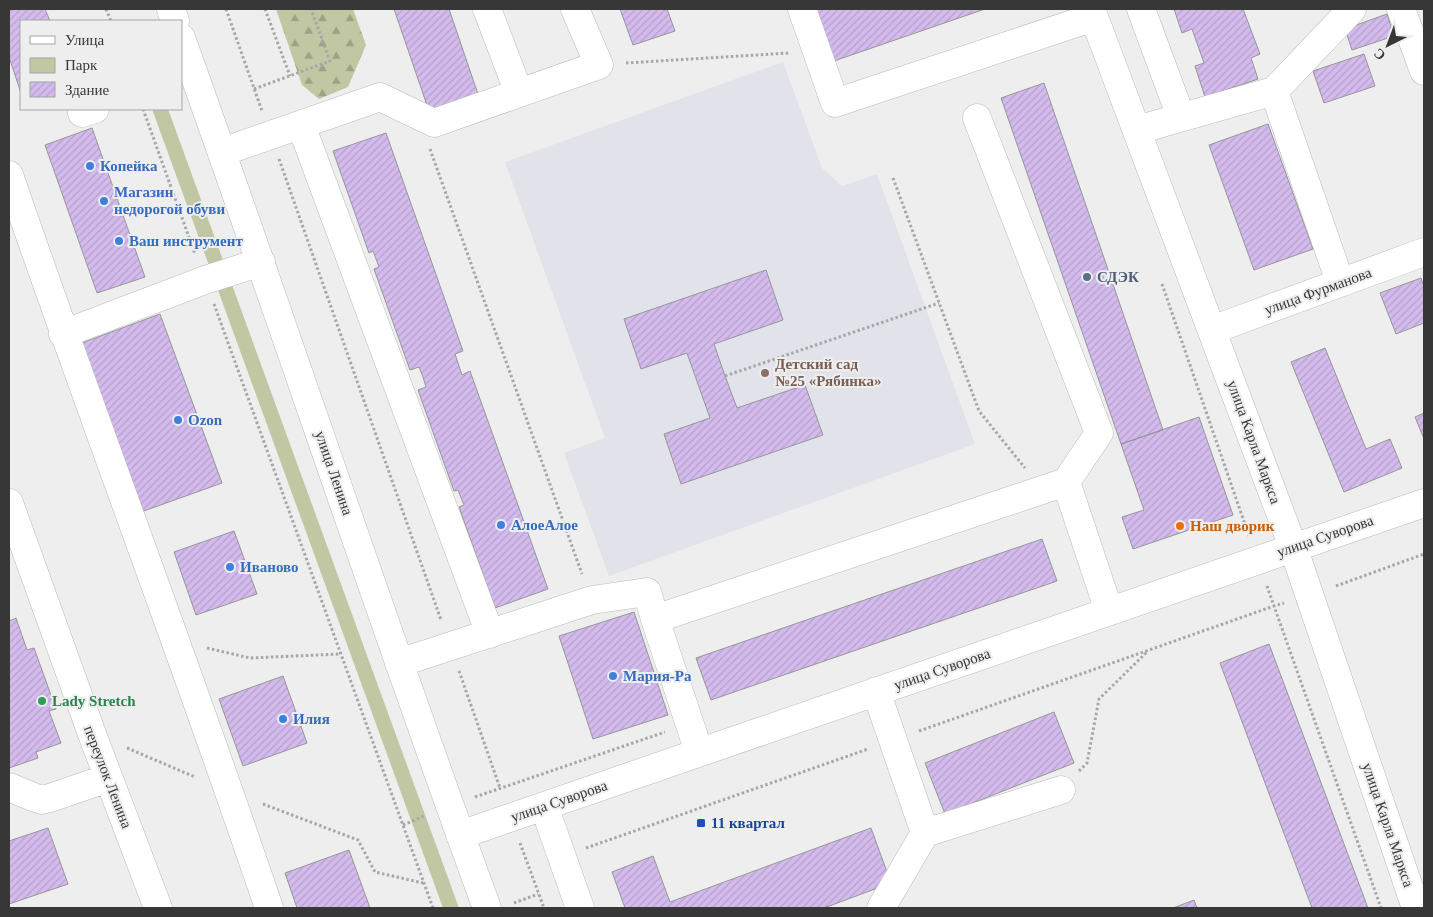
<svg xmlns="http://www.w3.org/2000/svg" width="1433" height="917" font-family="Georgia,serif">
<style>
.built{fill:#e2e2eb}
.green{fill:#c1c7a2}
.forest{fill:url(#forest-firs)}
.building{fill:url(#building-hatch);stroke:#979697}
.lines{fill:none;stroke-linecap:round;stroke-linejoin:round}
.minor-casing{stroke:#bababc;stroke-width:29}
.major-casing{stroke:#bababc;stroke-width:29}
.path{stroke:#a7a7a8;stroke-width:3;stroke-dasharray:2.5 2.5;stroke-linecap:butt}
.minor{stroke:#fff;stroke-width:28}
.major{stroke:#fff;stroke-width:28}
.shop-dot{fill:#3f7fe0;stroke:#eeeeef;stroke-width:2}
.service-dot{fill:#5c6f8a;stroke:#eeeeef;stroke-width:2}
.education-dot{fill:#8d6e63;stroke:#eeeeef;stroke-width:2}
.food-dot{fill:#e8710a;stroke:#eeeeef;stroke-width:2}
.leisure-dot{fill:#2e9e5b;stroke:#eeeeef;stroke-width:2}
.transit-dot{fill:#1a4fb4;stroke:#eeeeef;stroke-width:2}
.labels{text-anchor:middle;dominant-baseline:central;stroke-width:4;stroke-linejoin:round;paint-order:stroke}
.shop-label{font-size:15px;font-weight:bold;fill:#366cbe;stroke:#eeeeef;text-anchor:start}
.service-label{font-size:15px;font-weight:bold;fill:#4e5e75;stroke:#eeeeef;text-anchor:start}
.street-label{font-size:15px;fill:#373738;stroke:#eeeeef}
.education-label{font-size:15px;font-weight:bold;fill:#785e54;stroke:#eeeeef;text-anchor:start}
.food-label{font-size:15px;font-weight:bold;fill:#c56008;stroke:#eeeeef;text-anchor:start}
.leisure-label{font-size:15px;font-weight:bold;fill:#27864d;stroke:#eeeeef;text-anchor:start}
.transit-label{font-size:15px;font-weight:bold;fill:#164399;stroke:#eeeeef;text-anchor:start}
</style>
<defs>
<pattern id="forest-firs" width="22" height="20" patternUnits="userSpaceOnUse" patternTransform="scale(1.25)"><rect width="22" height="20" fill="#c1c7a2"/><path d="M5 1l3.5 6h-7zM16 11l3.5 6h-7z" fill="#9ea285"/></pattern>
<pattern id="building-hatch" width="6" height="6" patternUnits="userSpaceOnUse" patternTransform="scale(1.25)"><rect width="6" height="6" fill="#d3bbed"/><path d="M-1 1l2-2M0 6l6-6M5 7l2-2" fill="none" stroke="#b6a1cc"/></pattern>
</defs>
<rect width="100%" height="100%" fill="#eeeeef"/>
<!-- built -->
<path class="built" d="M 783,62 L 822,168 L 842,186 L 877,174 L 975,444 L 609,576 L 564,453 L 605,438 L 505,162 Z"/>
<!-- green -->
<path class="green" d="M 152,109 L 168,109 L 459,908 L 443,908 Z"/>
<!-- forest -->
<path class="forest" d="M 276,9 L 353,9 L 366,45 L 348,87 L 319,99 L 302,85 Z"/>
<!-- building -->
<path class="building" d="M 9,9 L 45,9 L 50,21 L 21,21 L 21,93 L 9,57 Z
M 394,9 L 449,9 L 480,100 L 431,117 Z
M 620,9 L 667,9 L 675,31 L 633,45 Z
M 813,9 L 985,9 L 831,62 Z
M 1174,9 L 1243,9 L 1260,54 L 1251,58 L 1258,79 L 1205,97 L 1195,66 L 1204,63 L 1192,29 L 1182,33 Z
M 1387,14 L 1394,36 L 1352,50 L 1345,29 Z
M 1364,54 L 1375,86 L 1324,103 L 1313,71 Z
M 1044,83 L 1163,430 L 1121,444 L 1001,98 Z
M 1268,124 L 1313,249 L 1254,270 L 1209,145 Z
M 92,128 L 145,277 L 97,293 L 45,145 Z
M 386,133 L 463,351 L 455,354 L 462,375 L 470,371 L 548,589 L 495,608 L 459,507 L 464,505 L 458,490 L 454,491 L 418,390 L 426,387 L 423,377 L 419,367 L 410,370 L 374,269 L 379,267 L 373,251 L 369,253 L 333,151 Z
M 766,270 L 783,320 L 714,344 L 725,376 L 737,408 L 805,385 L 823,435 L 681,484 L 664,434 L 710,418 L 687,353 L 641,369 L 624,319 Z
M 1421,278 L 1424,287 L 1424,323 L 1396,334 L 1380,293 Z
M 160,314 L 222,483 L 141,512 L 79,344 Z
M 1325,348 L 1366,449 L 1390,439 L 1402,468 L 1344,492 L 1291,362 Z
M 1424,413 L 1424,439 L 1415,417 Z
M 1199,417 L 1233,515 L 1133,549 L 1122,517 L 1144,510 L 1121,444 Z
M 234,531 L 257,594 L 196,615 L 174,552 Z
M 1042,539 L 1057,581 L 711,700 L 696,658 Z
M 634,612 L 668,715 L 593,739 L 559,636 Z
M 16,618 L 27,650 L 34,648 L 56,709 L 49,711 L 61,743 L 36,752 L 38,758 L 9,768 L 9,621 Z
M 1269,644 L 1368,908 L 1312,908 L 1220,663 Z
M 283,676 L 307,743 L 243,766 L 219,699 Z
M 1054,712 L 1074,763 L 945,814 L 925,763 Z
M 48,828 L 68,884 L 9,904 L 9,841 Z
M 871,828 L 891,883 L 824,908 L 625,908 L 612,872 L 653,856 L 670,902 Z
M 349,850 L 370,908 L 297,908 L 285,873 Z
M 1194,900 L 1197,908 L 1173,908 Z"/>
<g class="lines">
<defs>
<path id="minor" d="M 487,9 L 519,93
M 802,9 L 835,103 L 1094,17
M 1091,9 L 1293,547 L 1416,908
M 1141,9 L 1181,117
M 1401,9 L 1424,71
M 1274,91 L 1340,282
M 82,113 L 95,109
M 977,118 L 1099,433 L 1066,482
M 301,125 L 490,634
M 1137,130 L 1274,91 L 1352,9
M 222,152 L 380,97 L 434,123 L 599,65 L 575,9
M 9,175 C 93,420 186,662 269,908
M 1212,330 L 1424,252
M 63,334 L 205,280 L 261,262
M 9,503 L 92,734 L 158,908
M 399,663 L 592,600 L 647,592 L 655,619
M 876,691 L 925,833
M 699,752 L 655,619 L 1066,482 L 1109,611
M 9,787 L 33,797 L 42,800 L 50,798 L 108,778
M 544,806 L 580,908
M 460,835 L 1424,503
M 881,908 L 925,833 L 1061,790"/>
<path id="major" d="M 171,9 L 175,21
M 181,38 C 285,327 381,620 487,908"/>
</defs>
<!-- minor casing -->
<use href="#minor" class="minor-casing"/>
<!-- major casing -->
<use href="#major" class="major-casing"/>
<!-- path -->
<path class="path" d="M 106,9 L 111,21
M 226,9 L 262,111
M 265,9 L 290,76
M 626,63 L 789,53
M 254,89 L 330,61 L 311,9
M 143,109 L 195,254
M 430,149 L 582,574
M 279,159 L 441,620
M 893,178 L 979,411 L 1025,468
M 1162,284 L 1249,536
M 214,304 L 433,908
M 725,376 L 939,303
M 1267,586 L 1274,606 L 1284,603
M 1336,586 L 1424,554
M 207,648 L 250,658 L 340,654
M 459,671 L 500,788
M 919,731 L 1274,606 L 1381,908
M 127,748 L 195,777
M 1079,771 L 1087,763 L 1099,699 L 1148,651
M 475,797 L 665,732
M 263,804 L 358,840 L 375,872 L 423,883
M 403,825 L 424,816
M 520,843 L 544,908
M 586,848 L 868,749
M 514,903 L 538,894"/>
<!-- minor -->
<use href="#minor" class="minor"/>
<!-- major -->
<use href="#major" class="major"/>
</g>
<!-- markers -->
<g class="shop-dot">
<circle cx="90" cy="166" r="5"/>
<circle cx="104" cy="201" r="5"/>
<circle cx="119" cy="241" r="5"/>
<circle cx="178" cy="420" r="5"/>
<circle cx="501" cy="525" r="5"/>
<circle cx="230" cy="567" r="5"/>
<circle cx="613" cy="676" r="5"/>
<circle cx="283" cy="719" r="5"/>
</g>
<circle class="service-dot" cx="1087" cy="277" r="5"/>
<circle class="education-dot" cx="765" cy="373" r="5"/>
<circle class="food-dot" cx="1180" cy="526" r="5"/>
<circle class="leisure-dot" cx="42" cy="701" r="5"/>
<rect class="transit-dot" x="696" y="818" width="10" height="10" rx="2.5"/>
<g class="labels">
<!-- shop labels -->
<g class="shop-label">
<text x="100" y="166">Копейка</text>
<text x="114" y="192">Магазин<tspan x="114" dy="17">недорогой обуви</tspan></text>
<text x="129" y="241">Ваш инструмент</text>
<text x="188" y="420">Ozon</text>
<text x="511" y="525">АлоеАлое</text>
<text x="240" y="567">Иваново</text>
<text x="623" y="676">Мария-Ра</text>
<text x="293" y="719">Илия</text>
</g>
<!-- service labels -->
<g class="service-label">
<text x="1097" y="277">СДЭК</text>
</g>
<!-- street labels -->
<g class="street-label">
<text transform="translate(1318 291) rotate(-20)">улица Фурманова</text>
<text transform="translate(1254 442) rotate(70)">улица Карла Маркса</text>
<text transform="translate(334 473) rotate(71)">улица Ленина</text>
<text transform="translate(1325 536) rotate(-19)">улица Суворова</text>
<text transform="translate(942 669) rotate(-19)">улица Суворова</text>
<text transform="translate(108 777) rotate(69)">переулок Ленина</text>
<text transform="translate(559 801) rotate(-19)">улица Суворова</text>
<text transform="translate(1388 825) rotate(71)">улица Карла Маркса</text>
</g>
<!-- education labels -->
<g class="education-label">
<text x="775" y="364">Детский сад<tspan x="775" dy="17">№25 «Рябинка»</tspan></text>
</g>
<!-- food labels -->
<g class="food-label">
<text x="1190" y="526">Наш дворик</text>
</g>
<!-- leisure labels -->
<g class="leisure-label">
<text x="52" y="701">Lady Stretch</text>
</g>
<!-- transit labels -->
<g class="transit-label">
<text x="711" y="823">11 квартал</text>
</g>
</g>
<!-- border -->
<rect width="1433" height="917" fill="none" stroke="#373738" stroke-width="20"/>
<!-- legend -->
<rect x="20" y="20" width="162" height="90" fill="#eeeeef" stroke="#a5a5a6"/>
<rect x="30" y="36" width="25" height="8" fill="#ffffff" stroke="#a5a5a6"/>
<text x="65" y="45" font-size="15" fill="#373738">Улица</text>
<rect x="30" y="58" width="25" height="15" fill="#c1c7a2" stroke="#a5a5a6"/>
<text x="65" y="70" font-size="15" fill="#373738">Парк</text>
<rect x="30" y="82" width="25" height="15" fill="url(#building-hatch)" stroke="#a5a5a6"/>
<text x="65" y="95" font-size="15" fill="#373738">Здание</text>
<!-- north arrow -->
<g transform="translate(1388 45) rotate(222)" stroke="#eeeeef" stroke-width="4" paint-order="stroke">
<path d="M0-4L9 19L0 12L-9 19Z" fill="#373738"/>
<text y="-8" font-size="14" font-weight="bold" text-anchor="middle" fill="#373738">С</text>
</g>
</svg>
